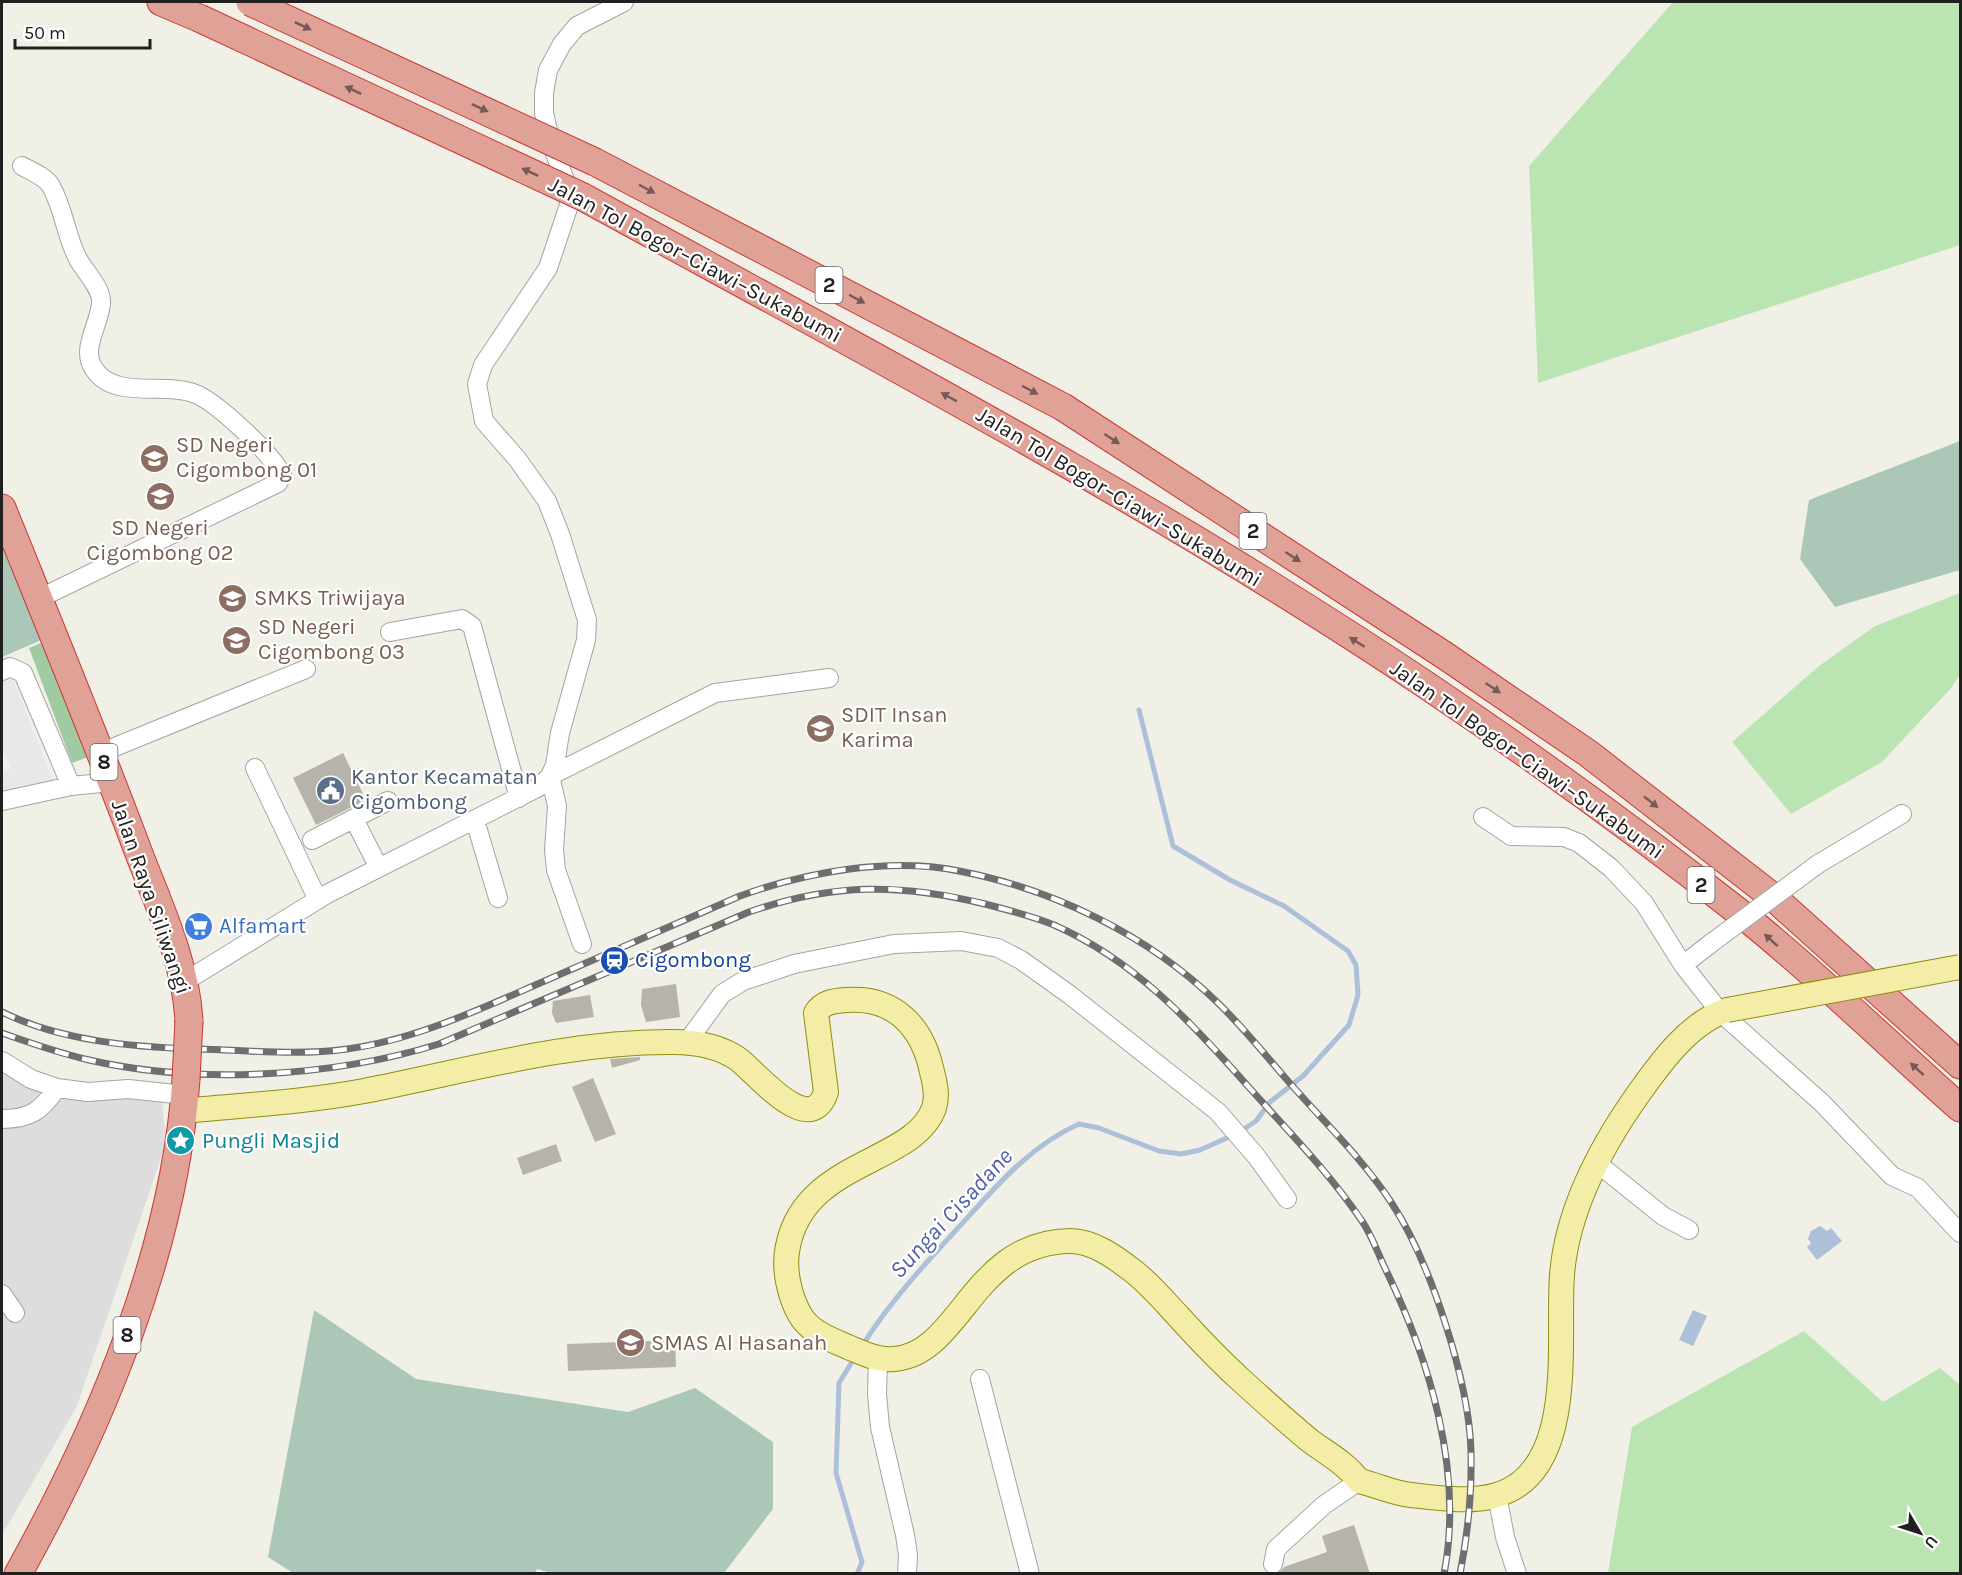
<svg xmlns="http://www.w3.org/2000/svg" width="1962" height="1575" font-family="Karla,sans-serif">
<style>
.residential{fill:#dedddd}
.grass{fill:#bae5b2}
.forest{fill:#a0cba2}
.cemetery{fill:#abc7b8}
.parking{fill:#e8e8e8}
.water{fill:#acc0d9}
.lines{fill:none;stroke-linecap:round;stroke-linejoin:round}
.stream{stroke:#acc0d9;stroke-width:5}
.building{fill:#b5b3aa}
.minor-casing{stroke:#a4a4a4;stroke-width:20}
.major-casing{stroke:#8e8f0d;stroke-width:26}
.highway-casing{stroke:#cc3636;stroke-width:29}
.minor{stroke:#fff;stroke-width:18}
.major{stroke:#f4eda8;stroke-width:24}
.highway{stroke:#e0a296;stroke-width:27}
.rail-casing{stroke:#6e6e6e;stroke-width:7}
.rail{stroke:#fff;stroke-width:4.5;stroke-dasharray:14;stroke-linecap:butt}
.minor-bridge-casing{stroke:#a4a4a4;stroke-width:20;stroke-linecap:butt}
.major-bridge-casing{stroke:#8e8f0d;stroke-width:26;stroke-linecap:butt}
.highway-bridge-casing{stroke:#cc3636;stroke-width:29;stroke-linecap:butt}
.minor-bridge{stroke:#fff;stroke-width:18}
.major-bridge{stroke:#f4eda8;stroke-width:24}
.highway-bridge{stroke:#e0a296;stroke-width:27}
.oneway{fill:#765a55}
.labels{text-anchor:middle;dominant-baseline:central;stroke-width:4.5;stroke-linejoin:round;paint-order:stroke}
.shield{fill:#fff;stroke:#636363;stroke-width:1.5}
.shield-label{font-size:21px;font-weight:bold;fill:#202020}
.street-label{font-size:22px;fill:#202020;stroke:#fff}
.education-label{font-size:22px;fill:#785e54;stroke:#fff;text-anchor:start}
.service-label{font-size:22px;fill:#4e5e75;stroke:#fff;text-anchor:start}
.shop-label{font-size:22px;fill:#366cbe;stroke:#fff;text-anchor:start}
.transit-label{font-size:22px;fill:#164399;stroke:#fff;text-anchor:start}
.culture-label{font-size:22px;fill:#0d838f;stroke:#fff;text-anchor:start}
.water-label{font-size:24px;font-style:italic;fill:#5461a8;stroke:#fff}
</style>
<rect width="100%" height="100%" fill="#f0f0e7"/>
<!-- residential -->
<path class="residential" d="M 2,1067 L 162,1100 L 166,1143 L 77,1406 L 2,1535 Z"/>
<!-- grass -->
<path class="grass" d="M 1673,2 L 1960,2 L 1960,245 L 1538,383 L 1529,166 Z
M 1960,593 L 1960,674 L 1952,687 L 1882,762 L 1791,814 L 1732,742 L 1819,666 L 1875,626 Z
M 1804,1331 L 1883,1402 L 1940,1368 L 1960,1385 L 1960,1573 L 1608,1573 L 1632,1427 Z"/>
<!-- forest -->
<path class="forest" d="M 48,640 L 91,756 L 72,763 L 29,648 Z"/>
<!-- cemetery -->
<path class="cemetery" d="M 1960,441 L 1960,570 L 1835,607 L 1800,559 L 1809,500 Z
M 2,522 L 46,638 L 2,657 Z
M 314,1310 L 416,1379 L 628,1412 L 695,1388 L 773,1442 L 773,1509 L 724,1573 L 555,1574 L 537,1569 L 535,1574 L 293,1573 L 268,1557 Z"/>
<!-- parking -->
<path class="parking" d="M 12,677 L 58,793 L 2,813 L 2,773 L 11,769 L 2,750 L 2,681 Z"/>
<!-- water -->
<path class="water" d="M 1820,1226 L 1827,1231 L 1831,1228 L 1842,1241 L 1817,1260 L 1807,1247 L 1811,1243 L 1808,1239 L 1811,1231 Z
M 1693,1310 L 1707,1316 L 1693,1346 L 1679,1340 Z"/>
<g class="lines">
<!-- stream -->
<path class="stream" d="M 862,1346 C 889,1303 923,1266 958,1228 C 994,1189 1029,1146 1079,1124 L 1099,1128 L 1159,1151 L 1181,1154 L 1200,1150 L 1238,1133 L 1256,1121 L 1270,1102 L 1303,1076 L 1349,1025 L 1358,995 L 1356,965 L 1348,951 L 1284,906 L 1230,880 L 1173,846 L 1139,710
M 855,1357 L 839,1383 L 836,1473 L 862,1562 L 857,1574"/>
</g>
<!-- building -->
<path class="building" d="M 343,753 L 366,800 L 316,825 L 293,778 Z
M 676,984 L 680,1017 L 646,1022 L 641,1005 L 642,989 Z
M 590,995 L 594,1017 L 556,1023 L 552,1013 L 553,1001 Z
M 640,1057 L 640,1060 L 612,1068 L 610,1059 Z
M 593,1078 L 616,1134 L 595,1142 L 572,1087 Z
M 556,1144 L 562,1161 L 523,1175 L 517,1158 Z
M 675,1340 L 676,1367 L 568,1371 L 567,1344 Z
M 1354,1525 L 1370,1574 L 1278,1574 L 1284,1567 L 1327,1552 L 1322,1536 Z"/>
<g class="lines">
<defs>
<path id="minor" d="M 22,166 C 31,171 46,177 51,186 C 64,209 66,237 78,259 C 85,272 102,288 101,303 C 100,324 80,349 94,369 C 114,400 163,382 193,393 C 215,400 272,454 282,475 L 278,483 L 38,599
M 390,632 L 462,619 L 472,626 L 519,798
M 2,671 L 10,667 L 23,673 L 71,786
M 100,753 L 306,669
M 255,768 L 318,900
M 2,801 L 71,786 L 112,782
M 1483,817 L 1511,836 L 1564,837 L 1579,843 L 1611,868 L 1644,903 L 1683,965 L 1720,1012 L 1822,1103 L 1892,1176 L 1918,1188 L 1960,1233
M 354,819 L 379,868
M 475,820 L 498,898
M 312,840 L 388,801
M 1818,864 L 1902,814
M 582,944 L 556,870 L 554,850 L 557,806 L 550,776 L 715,693 L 829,678
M 1683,965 L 1710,944
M 184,982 L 327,894 L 539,787 L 550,776 L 555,765 L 560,733 L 586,640 L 587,620 L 560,534 L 547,501 L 518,460 L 484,421 L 477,384 L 483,365 L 548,268 L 569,205 L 568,188 L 550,140 L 544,113 L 544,93 L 548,70 L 562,44 L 577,26 L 624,2
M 687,1042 L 722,994 L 743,981 L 794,964 L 894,944 L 961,941 L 998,948 L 1021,960 L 1070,995 L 1218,1112 L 1256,1156 L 1287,1199
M 2,1061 L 31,1079 L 57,1088 L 88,1092 L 128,1089 L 185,1095
M 2,1119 C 30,1119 41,1111 57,1088
M 1597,1163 L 1663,1216 L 1689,1230
M 2,1294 L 15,1313
M 878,1359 L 877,1394 L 880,1427 L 905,1535 L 908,1555 L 907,1574
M 980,1379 L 1030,1574
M 1497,1495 L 1505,1537 L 1517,1574
M 1273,1564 L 1276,1549 L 1324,1505 L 1359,1481"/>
<path id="major" d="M 184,1111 C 244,1105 305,1102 364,1091 C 467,1071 568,1041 673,1042 C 696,1042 719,1046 738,1059 C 755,1071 810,1141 826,1092 L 816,1013 C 823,1002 833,1001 846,1000 C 895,996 923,1028 932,1072 C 935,1083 938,1096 934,1108 C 914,1164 805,1160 788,1246 C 783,1268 789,1295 800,1315 C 811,1333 830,1339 848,1347 C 863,1353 878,1361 894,1359 C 961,1354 972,1242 1070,1241 C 1093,1241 1115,1257 1133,1271 C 1150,1284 1164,1301 1179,1317 C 1199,1339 1220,1361 1242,1381 C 1264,1401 1286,1421 1309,1440 C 1326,1453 1346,1463 1359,1481 C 1377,1485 1393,1493 1411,1495 C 1437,1498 1472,1503 1497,1495 C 1578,1471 1557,1339 1562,1275 C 1567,1210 1602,1145 1639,1093 C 1661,1062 1689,1023 1727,1010"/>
<path id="highway" d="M 161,2 L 199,18
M 595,162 L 1063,407 L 1444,655 L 1589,754 L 1773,897 L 1960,1065
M 583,197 C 868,353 1156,504 1426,685 C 1536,759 1645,838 1749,920 C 1822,979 1890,1046 1960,1108
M 2,508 C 48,622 95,736 138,851 C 159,906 186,962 189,1021
M 18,1574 C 100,1427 175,1249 186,1079"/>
</defs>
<!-- minor casing -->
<use href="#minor" class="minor-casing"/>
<!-- major casing -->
<use href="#major" class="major-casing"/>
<!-- highway casing -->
<use href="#highway" class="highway-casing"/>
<!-- minor -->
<use href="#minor" class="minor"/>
<!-- major -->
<use href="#major" class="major"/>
<!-- highway -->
<use href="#highway" class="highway"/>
<defs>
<path id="rail" d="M 2,1012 C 61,1041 131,1047 197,1049 C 246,1050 298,1056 347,1049 C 414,1040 478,1010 540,983 C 606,954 673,925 740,896 C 806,872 889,857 959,871 C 1053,889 1148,935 1217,1002 C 1245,1029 1270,1061 1296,1090 C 1328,1126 1364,1161 1391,1202 C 1430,1261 1469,1380 1471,1451 C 1472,1492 1468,1533 1460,1574
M 2,1033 C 30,1043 59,1053 89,1060 C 199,1085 332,1077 439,1044 L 749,912 C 833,883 899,883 985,904 C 1008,910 1032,916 1054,925 C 1134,960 1190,1021 1246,1084 C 1286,1129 1329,1172 1362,1221 C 1371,1234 1377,1251 1384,1266 C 1429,1358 1464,1470 1444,1574"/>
</defs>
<!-- rail casing -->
<use href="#rail" class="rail-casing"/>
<!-- rail -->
<use href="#rail" class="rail"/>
<defs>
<path id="minor-bridge" d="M 1710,944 L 1818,864"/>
<path id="major-bridge" d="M 1727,1010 L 1960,967"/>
<path id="highway-bridge" d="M 250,2 L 595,162
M 199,18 L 583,197
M 186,1079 L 189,1021"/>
</defs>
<!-- minor-bridge casing -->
<use href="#minor-bridge" class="minor-bridge-casing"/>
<!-- major-bridge casing -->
<use href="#major-bridge" class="major-bridge-casing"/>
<!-- highway-bridge casing -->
<use href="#highway-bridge" class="highway-bridge-casing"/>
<!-- minor-bridge -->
<use href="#minor-bridge" class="minor-bridge"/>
<!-- major-bridge -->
<use href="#major-bridge" class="major-bridge"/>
<!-- highway-bridge -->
<use href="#highway-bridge" class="highway-bridge"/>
</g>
<!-- one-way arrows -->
<defs><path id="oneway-solid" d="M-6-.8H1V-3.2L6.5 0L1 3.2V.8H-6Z" transform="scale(1.5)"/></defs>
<g class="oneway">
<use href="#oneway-solid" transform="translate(303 26) rotate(25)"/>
<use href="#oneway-solid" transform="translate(353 90) rotate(-155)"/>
<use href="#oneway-solid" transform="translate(480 108) rotate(25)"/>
<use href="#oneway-solid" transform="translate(530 172) rotate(-155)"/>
<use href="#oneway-solid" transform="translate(647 189) rotate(28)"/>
<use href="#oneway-solid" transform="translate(857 299) rotate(28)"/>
<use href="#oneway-solid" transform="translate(1030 390) rotate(28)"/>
<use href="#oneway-solid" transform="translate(949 397) rotate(-151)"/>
<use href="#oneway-solid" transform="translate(1112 439) rotate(33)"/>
<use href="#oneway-solid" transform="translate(1293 557) rotate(33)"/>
<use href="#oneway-solid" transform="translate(1357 642) rotate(-148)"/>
<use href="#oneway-solid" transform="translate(1493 688) rotate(34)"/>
<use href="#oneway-solid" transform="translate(1651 802) rotate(38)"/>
<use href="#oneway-solid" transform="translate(1771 940) rotate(-138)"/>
<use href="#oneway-solid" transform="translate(1917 1069) rotate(-138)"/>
</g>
<!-- icons -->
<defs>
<symbol id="school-disc" viewBox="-11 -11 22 22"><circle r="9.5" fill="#8d6e63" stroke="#fff"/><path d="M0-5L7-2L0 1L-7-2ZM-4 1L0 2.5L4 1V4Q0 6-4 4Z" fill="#fff"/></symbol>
<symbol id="civic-disc" viewBox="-11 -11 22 22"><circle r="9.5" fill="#5c6f8a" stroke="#fff"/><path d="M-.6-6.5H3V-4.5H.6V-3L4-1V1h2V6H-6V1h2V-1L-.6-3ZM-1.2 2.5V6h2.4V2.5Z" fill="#fff"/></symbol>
<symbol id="supermarket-disc" viewBox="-11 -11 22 22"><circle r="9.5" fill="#3f7fe0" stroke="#fff"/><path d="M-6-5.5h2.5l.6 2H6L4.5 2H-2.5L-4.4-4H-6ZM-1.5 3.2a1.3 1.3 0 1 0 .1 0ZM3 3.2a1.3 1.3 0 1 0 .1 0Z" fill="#fff"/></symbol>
<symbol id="station-disc" viewBox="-11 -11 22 22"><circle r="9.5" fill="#1a4fb4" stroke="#fff"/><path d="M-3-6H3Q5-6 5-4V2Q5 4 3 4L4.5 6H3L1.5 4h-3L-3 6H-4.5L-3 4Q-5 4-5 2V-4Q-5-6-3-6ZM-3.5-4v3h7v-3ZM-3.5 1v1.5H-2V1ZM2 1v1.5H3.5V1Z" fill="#fff"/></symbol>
<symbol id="sight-disc" viewBox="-11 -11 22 22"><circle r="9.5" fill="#0f9aa8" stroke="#fff"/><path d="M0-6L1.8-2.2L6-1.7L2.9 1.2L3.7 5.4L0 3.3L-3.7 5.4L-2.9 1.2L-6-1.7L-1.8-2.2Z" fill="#fff"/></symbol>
</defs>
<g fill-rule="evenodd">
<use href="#school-disc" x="138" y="442" width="33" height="33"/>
<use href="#school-disc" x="144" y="480" width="33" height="33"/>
<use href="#school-disc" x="216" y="582" width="33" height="33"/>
<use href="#school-disc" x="220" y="624" width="33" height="33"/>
<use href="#school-disc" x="804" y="712" width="33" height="33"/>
<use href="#civic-disc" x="314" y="774" width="33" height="33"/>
<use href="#supermarket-disc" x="182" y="910" width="33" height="33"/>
<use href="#station-disc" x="598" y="944" width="33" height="33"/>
<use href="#sight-disc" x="164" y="1124" width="33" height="33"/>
<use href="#school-disc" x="614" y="1326" width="33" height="33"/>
</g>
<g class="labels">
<!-- shield labels -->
<g class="shield">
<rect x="815.5" y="267" width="27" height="36" rx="4.5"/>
<rect x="1239.5" y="513" width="27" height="36" rx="4.5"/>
<rect x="90.5" y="744" width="27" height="36" rx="4.5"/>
<rect x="1687.5" y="867" width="27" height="36" rx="4.5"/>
<rect x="113.5" y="1317" width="27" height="36" rx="4.5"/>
</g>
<g class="shield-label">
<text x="829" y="285">2</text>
<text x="1253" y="531">2</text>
<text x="104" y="762">8</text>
<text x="1701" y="885">2</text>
<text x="127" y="1335">8</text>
</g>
<!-- street labels -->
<g class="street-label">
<text transform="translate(695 260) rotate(28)">Jalan Tol Bogor–Ciawi–Sukabumi</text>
<text transform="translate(1119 497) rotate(31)">Jalan Tol Bogor–Ciawi–Sukabumi</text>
<text transform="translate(1527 760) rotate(35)">Jalan Tol Bogor–Ciawi–Sukabumi</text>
<text transform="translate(151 897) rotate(71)">Jalan Raya Siliwangi</text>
</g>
<!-- education labels -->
<g class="education-label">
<text x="176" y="445">SD Negeri<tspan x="176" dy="25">Cigombong 01</tspan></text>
<text x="160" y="528" text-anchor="middle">SD Negeri<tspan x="160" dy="25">Cigombong 02</tspan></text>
<text x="254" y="598">SMKS Triwijaya</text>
<text x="258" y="627">SD Negeri<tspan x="258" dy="25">Cigombong 03</tspan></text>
<text x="841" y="715">SDIT Insan<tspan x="841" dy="25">Karima</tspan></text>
<text x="651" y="1343">SMAS Al Hasanah</text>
</g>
<!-- service labels -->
<g class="service-label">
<text x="351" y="777">Kantor Kecamatan<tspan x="351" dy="25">Cigombong</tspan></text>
</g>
<!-- shop labels -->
<g class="shop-label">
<text x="219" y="926">Alfamart</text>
</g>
<!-- transit labels -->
<g class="transit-label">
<text x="635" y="960">Cigombong</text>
</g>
<!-- culture labels -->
<g class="culture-label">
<text x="202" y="1141">Pungli Masjid</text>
</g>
<!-- water labels -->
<g class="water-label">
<text transform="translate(951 1213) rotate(-47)">Sungai Cisadane</text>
</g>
</g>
<!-- border -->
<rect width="1962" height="1575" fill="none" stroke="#202020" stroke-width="6"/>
<!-- north arrow -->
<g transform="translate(1920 1533) rotate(129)" stroke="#ffffff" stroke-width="4.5" paint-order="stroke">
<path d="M0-4.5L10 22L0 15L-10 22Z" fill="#202020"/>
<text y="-9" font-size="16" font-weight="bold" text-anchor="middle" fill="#202020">U</text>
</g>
<!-- scale -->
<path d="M15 39v9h135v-9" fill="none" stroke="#202020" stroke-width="3"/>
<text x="24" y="39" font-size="18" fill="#202020" stroke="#ffffff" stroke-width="4.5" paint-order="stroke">50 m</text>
</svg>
